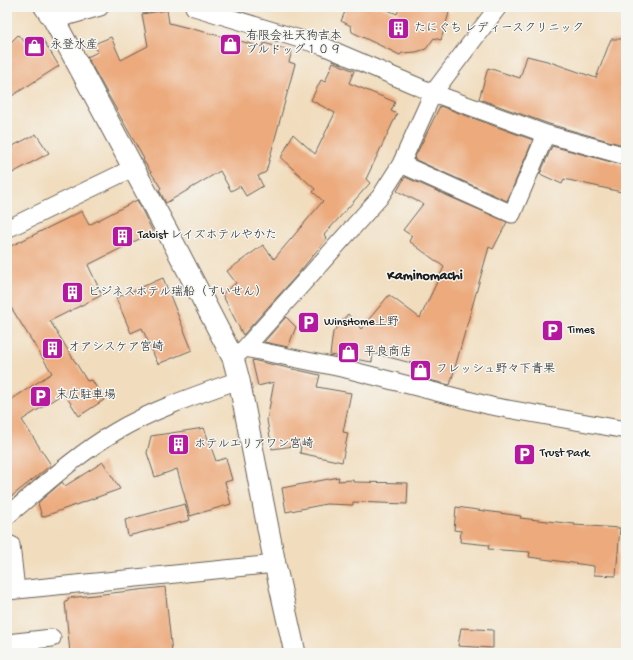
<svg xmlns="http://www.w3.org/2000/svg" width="633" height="660" font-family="'Gochi Hand','Klee One',sans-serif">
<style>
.building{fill:#ecaa7d}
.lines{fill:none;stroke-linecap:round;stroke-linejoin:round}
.minor-casing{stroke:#676055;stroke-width:19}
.tertiary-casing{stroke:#676055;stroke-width:23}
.minor{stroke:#fff;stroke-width:17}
.tertiary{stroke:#fff;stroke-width:21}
.labels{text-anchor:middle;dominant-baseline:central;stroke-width:3;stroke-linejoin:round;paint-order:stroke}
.poi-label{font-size:12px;fill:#1c1c1c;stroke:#f6f6f2;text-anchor:start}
.quarter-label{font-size:14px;font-weight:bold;fill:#1c1c1c;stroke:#f6f6f2}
</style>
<rect width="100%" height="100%" fill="#f6f6f2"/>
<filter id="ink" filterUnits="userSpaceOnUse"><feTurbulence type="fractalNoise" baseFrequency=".025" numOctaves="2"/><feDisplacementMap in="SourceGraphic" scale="8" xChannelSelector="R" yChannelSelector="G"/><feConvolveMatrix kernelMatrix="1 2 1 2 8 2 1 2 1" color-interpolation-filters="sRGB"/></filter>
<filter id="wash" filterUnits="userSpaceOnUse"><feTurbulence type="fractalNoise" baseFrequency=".012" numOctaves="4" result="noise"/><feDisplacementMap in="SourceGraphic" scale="16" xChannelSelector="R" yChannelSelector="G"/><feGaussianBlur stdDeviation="0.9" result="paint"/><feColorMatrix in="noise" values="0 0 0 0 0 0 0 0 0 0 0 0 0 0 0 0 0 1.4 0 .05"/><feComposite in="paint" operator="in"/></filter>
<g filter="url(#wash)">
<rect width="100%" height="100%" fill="#f1ddbe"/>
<g id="blocks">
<!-- building -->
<path class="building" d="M 347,7 L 381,7 L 397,14 L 400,7 L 438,7 L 449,13 L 441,40 L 434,38 L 426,49 L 416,52 L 402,53 L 400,55 L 352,32 L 351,26 L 341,21 Z
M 167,10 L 169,23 L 263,47 L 264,43 L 292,51 L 289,62 L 295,64 L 266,172 L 258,176 L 263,186 L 246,196 L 240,186 L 231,191 L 220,171 L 166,203 L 159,190 L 161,188 L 143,160 L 144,159 L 87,57 L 98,52 L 94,44 L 111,37 L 121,60 L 148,46 L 142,14 Z
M 18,35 L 29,47 L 42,38 L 59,66 L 7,99 L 7,46 Z
M 611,39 L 626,39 L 626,146 L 549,124 L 479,99 L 488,68 L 520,78 L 527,56 L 547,61 L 596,78 Z
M 333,62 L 354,71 L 349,83 L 395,102 L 391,111 L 397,114 L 366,179 L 370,183 L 324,235 L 327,238 L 297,275 L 243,335 L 222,294 L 236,283 L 227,271 L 263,245 L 274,259 L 323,201 L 313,192 L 315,189 L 281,158 L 293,134 L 315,154 L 335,113 L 311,100 L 321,80 L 325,82 Z
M 440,106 L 533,140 L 507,201 L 414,159 Z
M 36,134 L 49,153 L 7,176 L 7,149 Z
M 552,146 L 626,166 L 626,193 L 564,179 L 562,184 L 540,174 Z
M 405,177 L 507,222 L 493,249 L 489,247 L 450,385 L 412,376 L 415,364 L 373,353 L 372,362 L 330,355 L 333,332 L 348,314 L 361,329 L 389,295 L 420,318 L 444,267 L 409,241 L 412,236 L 403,230 L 423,204 L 397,191 Z
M 137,200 L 153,232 L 88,265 L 102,295 L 50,321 L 87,381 L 92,380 L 104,400 L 79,416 L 64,393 L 22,420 L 51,465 L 7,500 L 7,397 L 9,401 L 52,373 L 7,301 L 7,248 L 82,211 L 89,225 Z
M 163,278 L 192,350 L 158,364 L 142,328 L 131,333 L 116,298 Z
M 286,317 L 296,327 L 288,347 L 264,342 Z
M 252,360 L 320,375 L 317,387 L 351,393 L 343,432 L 348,433 L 342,462 L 300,453 L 301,445 L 272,449 L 267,420 L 274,382 L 258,386 Z
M 204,428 L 216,461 L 226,458 L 232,480 L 225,482 L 231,504 L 190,516 L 177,469 L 155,477 L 147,453 L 151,436 Z
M 103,462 L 120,489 L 42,517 L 38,503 L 62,482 L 65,486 Z
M 339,477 L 338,481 L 353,480 L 353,482 L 408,483 L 407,504 L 353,502 L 353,505 L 326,504 L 286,512 L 282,488 Z
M 185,504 L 190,520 L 128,536 L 125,520 Z
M 456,507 L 521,516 L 520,518 L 575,524 L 574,525 L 620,528 L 616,576 L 594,575 L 594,566 L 529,557 L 530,552 L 488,549 L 489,545 L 460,542 L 461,531 L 454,530 Z
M 165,587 L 172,653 L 70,653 L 65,602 L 68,601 L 68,598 Z
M 461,628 L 493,630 L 493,648 L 458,646 Z"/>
</g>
</g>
<g filter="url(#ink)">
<use href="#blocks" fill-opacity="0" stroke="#676055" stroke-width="1"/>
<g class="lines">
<defs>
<path id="minor" d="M 194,7 L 323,46 L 433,93 L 546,134 L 626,156
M 54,20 L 100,7
M 401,164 L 512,214 L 546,134
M 7,229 L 133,168
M 245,348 L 346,369 L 491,406 L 626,430
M 233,358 L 245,348 L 380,197 L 401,164 L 433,93 L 498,7
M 7,516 C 42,487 76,455 115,432 C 152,410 199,394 239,380
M 11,545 L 16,590
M 7,591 L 275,564
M 7,643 L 52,638"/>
<path id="tertiary" d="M 45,7 L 54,20 L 173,242 L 233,358 L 239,380 L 275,564 L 295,653"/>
</defs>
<!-- minor casing -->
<use href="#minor" class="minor-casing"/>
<!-- tertiary casing -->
<use href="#tertiary" class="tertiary-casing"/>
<!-- minor -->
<use href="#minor" class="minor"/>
<!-- tertiary -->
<use href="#tertiary" class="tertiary"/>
</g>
</g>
<!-- icons -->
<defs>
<symbol id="building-square" viewBox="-11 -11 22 22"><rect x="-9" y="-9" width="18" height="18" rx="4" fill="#b5179e" stroke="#f6f6f2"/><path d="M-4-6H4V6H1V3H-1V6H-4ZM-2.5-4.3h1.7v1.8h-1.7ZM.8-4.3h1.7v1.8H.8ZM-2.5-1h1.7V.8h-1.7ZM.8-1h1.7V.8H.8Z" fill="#fff"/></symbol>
<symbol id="shop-square" viewBox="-11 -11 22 22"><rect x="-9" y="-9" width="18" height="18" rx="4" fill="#b5179e" stroke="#f6f6f2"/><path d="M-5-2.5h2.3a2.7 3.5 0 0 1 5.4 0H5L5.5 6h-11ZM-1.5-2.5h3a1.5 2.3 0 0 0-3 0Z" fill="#fff"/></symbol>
<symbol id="parking-square" viewBox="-11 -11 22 22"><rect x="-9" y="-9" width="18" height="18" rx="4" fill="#b5179e" stroke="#f6f6f2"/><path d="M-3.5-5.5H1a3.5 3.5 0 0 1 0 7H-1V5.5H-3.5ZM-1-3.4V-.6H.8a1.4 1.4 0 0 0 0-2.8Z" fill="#fff"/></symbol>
</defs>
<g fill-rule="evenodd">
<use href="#building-square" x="386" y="16" width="25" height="25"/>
<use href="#shop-square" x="218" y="32" width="25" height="25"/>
<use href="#shop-square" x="22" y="34" width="25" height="25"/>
<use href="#building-square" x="110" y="224" width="25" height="25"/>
<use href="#building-square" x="60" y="280" width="25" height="25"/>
<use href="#parking-square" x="296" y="310" width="25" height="25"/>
<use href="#parking-square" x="540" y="318" width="25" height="25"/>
<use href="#building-square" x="40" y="336" width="25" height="25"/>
<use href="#shop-square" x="336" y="340" width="25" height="25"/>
<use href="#shop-square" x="408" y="358" width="25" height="25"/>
<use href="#parking-square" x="28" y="384" width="25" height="25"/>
<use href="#building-square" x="166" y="432" width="25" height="25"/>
<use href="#parking-square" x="512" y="442" width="25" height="25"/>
</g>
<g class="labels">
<!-- poi labels -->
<g class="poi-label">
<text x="414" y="29">たにぐち レディースクリニック</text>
<text x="246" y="37">有限会社天狗吉本<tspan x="246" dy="14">ブルドッグ１０９</tspan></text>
<text x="50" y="46">永登水産</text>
<text x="138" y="236">Tabist レイズホテルやかた</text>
<text x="88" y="293">ビジネスホテル瑞船（すいせん）</text>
<text x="324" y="323">WinsHome上野</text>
<text x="568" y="331">Times</text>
<text x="68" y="348">オアシスケア宮崎</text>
<text x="364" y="353">平良商店</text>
<text x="436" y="370">フレッシュ野々下青果</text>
<text x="56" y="396">末広駐車場</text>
<text x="194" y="445">ホテルエリアワン宮崎</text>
<text x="540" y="454">Trust Park</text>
</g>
<!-- quarter labels -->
<g class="quarter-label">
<text x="425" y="276">Kaminomachi</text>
</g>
</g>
<!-- margin -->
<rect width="633" height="660" fill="none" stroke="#f6f6f2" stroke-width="24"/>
</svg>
